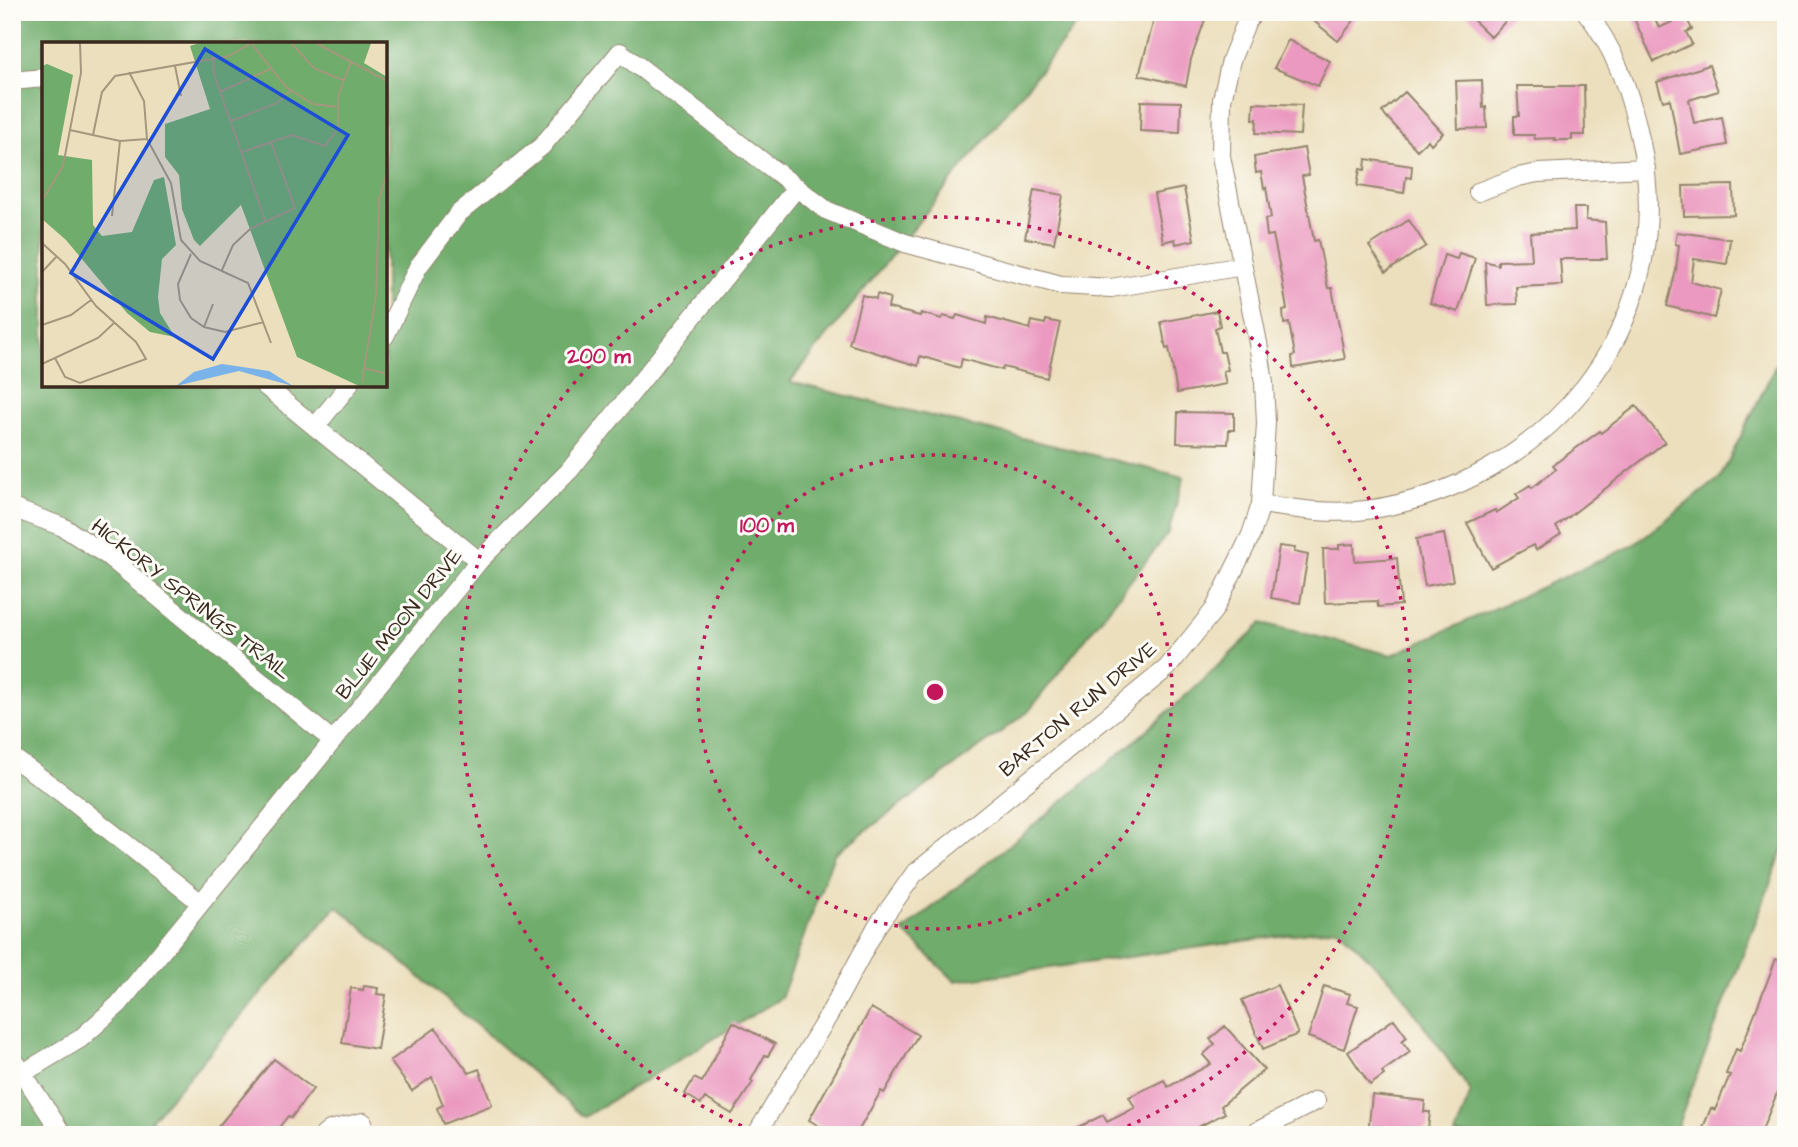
<svg xmlns="http://www.w3.org/2000/svg" width="1798" height="1147" font-family="'Architects Daughter',sans-serif">
<style>
.forest{fill:#70ac6c;stroke:#566b45;stroke-width:2;fill-rule:evenodd}
.building{fill:#eb99c0}
.lines{fill:none;stroke-linecap:round;stroke-linejoin:round}
.street-casing{stroke:#94846e;stroke-width:20}
.street{stroke:#fff;stroke-width:18}
.ring{fill:none;stroke:#c2185b;stroke-width:3.5;stroke-dasharray:3.5 7}
.labels{text-anchor:middle;dominant-baseline:central;stroke-width:6;stroke-linejoin:round;paint-order:stroke}
.street-label{font-size:21px;fill:#3b2a1e;stroke:#fdfcf7}
.inset-road{fill:none;stroke:#a5977d;stroke-width:2}
.view{fill:#1d4ed8;fill-opacity:0.15;stroke:#1d4ed8;stroke-width:3.5}
.inset-edge{fill:none;stroke:#3b2a1e;stroke-width:3.5}
.centre{fill:#c2185b;stroke:#fdfcf7;stroke-width:3.5}
.ring-label{font-size:21px;text-anchor:middle;font-weight:bold;fill:#c2185b;stroke:#fdfcf7;stroke-width:6;stroke-linejoin:round;paint-order:stroke}
</style>
<rect width="100%" height="100%" fill="#fdfcf7"/>
<filter id="ink" filterUnits="userSpaceOnUse"><feTurbulence type="fractalNoise" baseFrequency=".0143" numOctaves="2"/><feDisplacementMap in="SourceGraphic" scale="14" xChannelSelector="R" yChannelSelector="G"/><feConvolveMatrix kernelMatrix="1 2 1 2 8 2 1 2 1" color-interpolation-filters="sRGB"/></filter>
<filter id="wash" filterUnits="userSpaceOnUse"><feTurbulence type="fractalNoise" baseFrequency=".00686" numOctaves="4" result="noise"/><feDisplacementMap in="SourceGraphic" scale="28" xChannelSelector="R" yChannelSelector="G"/><feGaussianBlur stdDeviation="1.57" result="paint"/><feColorMatrix in="noise" values="0 0 0 0 0 0 0 0 0 0 0 0 0 0 0 0 0 1.4 0 .05"/><feComposite in="paint" operator="in"/></filter>
<g filter="url(#wash)">
<rect width="100%" height="100%" fill="#ecdfbd"/>
<!-- forest -->
<path class="forest" d="M 12,12 L 1087,12 L 790,382 L 1184,477 L 1168,533 L 1028,712 L 834,854 L 781,998 L 584,1117 L 337,906 L 138,1135 L 12,1135 ZM 44,44 L 385,44 L 385,385 L 44,385 Z
M 1786,345 L 1786,842 L 1674,1135 L 1455,1135 L 1471,1092 L 1393,982 L 1338,928 L 955,981 L 903,931 C 1025,831 1151,735 1262,623 L 1392,655 L 1632,546 L 1720,478 Z"/>
<g id="blocks">
<!-- building -->
<path class="building" d="M 1156,12 L 1193,12 L 1206,17 L 1191,59 L 1186,86 L 1139,75 Z
M 1303,12 L 1346,12 L 1355,19 L 1338,41 Z
M 1465,12 L 1514,12 L 1491,37 Z
M 1631,12 L 1652,12 L 1659,28 L 1685,16 L 1692,29 L 1686,32 L 1692,44 L 1654,62 Z
M 1288,40 L 1330,61 L 1318,86 L 1274,68 Z
M 1709,65 L 1718,91 L 1689,100 L 1694,123 L 1722,117 L 1727,145 L 1680,154 L 1670,99 L 1663,101 L 1657,82 Z
M 1482,80 L 1483,108 L 1486,107 L 1487,128 L 1458,129 L 1456,81 Z
M 1517,86 L 1584,86 L 1585,135 L 1572,135 L 1572,140 L 1555,140 L 1555,138 L 1535,139 L 1534,135 L 1514,135 L 1514,116 L 1519,116 Z
M 1405,92 L 1443,133 L 1431,144 L 1428,140 L 1417,150 L 1382,112 Z
M 1141,101 L 1181,102 L 1180,133 L 1140,131 Z
M 1254,103 L 1302,105 L 1300,135 L 1256,133 L 1257,119 L 1253,119 Z
M 1304,148 L 1309,175 L 1302,176 L 1314,241 L 1318,240 L 1328,288 L 1332,288 L 1345,359 L 1293,368 L 1292,356 L 1295,355 L 1289,323 L 1284,324 L 1283,311 L 1287,310 L 1282,279 L 1273,235 L 1267,236 L 1265,219 L 1271,218 L 1266,187 L 1264,188 L 1261,172 L 1256,173 L 1254,157 Z
M 1366,159 L 1412,166 L 1411,178 L 1406,177 L 1404,193 L 1357,186 L 1360,169 L 1365,170 Z
M 1733,185 L 1734,215 L 1684,216 L 1683,186 Z
M 1184,188 L 1194,240 L 1176,244 L 1175,239 L 1163,242 L 1154,194 Z
M 1034,190 L 1063,195 L 1054,243 L 1025,238 Z
M 1574,208 L 1587,208 L 1586,220 L 1605,222 L 1607,259 L 1560,259 L 1562,285 L 1516,287 L 1517,304 L 1487,305 L 1485,261 L 1498,265 L 1498,261 L 1532,260 L 1530,233 L 1575,230 Z
M 1409,220 L 1426,246 L 1386,272 L 1369,246 Z
M 1677,232 L 1730,239 L 1727,264 L 1694,259 L 1691,282 L 1721,290 L 1714,318 L 1667,306 L 1676,270 L 1679,245 L 1675,244 Z
M 1459,253 L 1475,258 L 1458,312 L 1430,303 L 1444,255 L 1457,259 Z
M 877,294 L 890,298 L 888,308 L 920,316 L 921,313 L 942,319 L 943,316 L 955,319 L 957,315 L 986,324 L 987,317 L 1030,329 L 1032,321 L 1045,324 L 1046,320 L 1060,323 L 1047,378 L 1003,367 L 1002,370 L 962,359 L 960,368 L 920,356 L 918,366 L 849,344 L 862,295 L 876,299 Z
M 1217,311 L 1220,326 L 1215,328 L 1220,352 L 1224,352 L 1228,370 L 1223,371 L 1226,384 L 1177,393 L 1169,348 L 1166,349 L 1161,322 Z
M 1636,406 L 1665,442 L 1556,527 L 1561,534 L 1536,550 L 1533,545 L 1491,568 L 1467,523 L 1495,510 L 1496,513 L 1519,498 L 1516,494 L 1530,485 L 1532,488 L 1556,469 L 1553,465 L 1600,431 L 1601,433 Z
M 1178,412 L 1234,413 L 1234,430 L 1229,430 L 1228,444 L 1177,443 Z
M 1444,534 L 1453,581 L 1425,586 L 1416,539 Z
M 1354,544 L 1355,561 L 1397,558 L 1401,605 L 1378,607 L 1377,601 L 1325,603 L 1323,549 L 1339,549 L 1339,545 Z
M 1279,546 L 1295,548 L 1294,552 L 1308,555 L 1300,603 L 1271,598 Z
M 1776,959 L 1786,963 L 1786,1071 L 1760,1135 L 1700,1135 L 1711,1108 L 1715,1110 L 1730,1075 L 1726,1074 L 1736,1049 L 1740,1051 Z
M 1277,985 L 1298,1034 L 1263,1049 L 1242,1000 Z
M 364,986 L 378,988 L 377,994 L 386,995 L 377,1049 L 342,1043 L 351,988 L 363,990 Z
M 1324,986 L 1350,994 L 1347,1003 L 1358,1006 L 1344,1049 L 1308,1037 Z
M 871,1008 L 918,1035 L 884,1093 L 881,1091 L 856,1135 L 834,1135 L 809,1120 Z
M 1394,1019 L 1407,1037 L 1402,1041 L 1410,1052 L 1382,1072 L 1384,1075 L 1370,1085 L 1348,1052 Z
M 733,1022 L 775,1044 L 768,1056 L 765,1055 L 751,1080 L 753,1082 L 732,1114 L 705,1098 L 701,1104 L 685,1094 L 694,1078 L 702,1082 Z
M 1225,1026 L 1264,1070 L 1221,1106 L 1225,1113 L 1183,1135 L 1063,1135 L 1103,1115 L 1107,1122 L 1135,1108 L 1129,1097 L 1164,1080 L 1168,1087 L 1211,1064 L 1203,1055 L 1215,1044 L 1210,1039 Z
M 436,1028 L 469,1073 L 479,1069 L 492,1105 L 443,1124 L 437,1108 L 443,1105 L 432,1077 L 412,1091 L 390,1061 Z
M 274,1059 L 313,1089 L 291,1118 L 288,1116 L 273,1135 L 211,1135 Z
M 1372,1095 L 1425,1101 L 1424,1112 L 1430,1112 L 1428,1129 L 1422,1129 L 1422,1135 L 1368,1133 Z"/>
</g>
</g>
<g filter="url(#ink)">
<use href="#blocks" fill-opacity="0" stroke="#94846e" stroke-width="2"/>
<g class="lines">
<defs>
<path id="street" d="M 12,81 L 44,78
M 1478,192 L 1518,177 L 1538,173 L 1646,168
M 385,336 L 418,267 L 459,213 L 542,146 L 620,52 L 826,210 L 905,243 L 1061,285 L 1111,288 L 1243,266
M 264,385 L 479,561
M 315,427 L 349,385
M 1261,504 C 1295,509 1331,515 1366,510 C 1543,485 1678,330 1642,148 C 1633,101 1617,50 1586,12
M 12,508 L 63,527 L 108,556 L 333,741
M 12,757 L 63,794 L 201,903
M 12,1057 L 63,1135
M 23,1073 L 80,1039 L 119,1004 L 479,561 L 569,471 L 797,187
M 324,1135 L 330,1130 L 363,1122
M 756,1135 L 830,1013 L 877,926 L 914,874 L 1167,668 L 1214,610 L 1251,535 L 1261,504 L 1266,423 L 1264,383 L 1258,343 L 1221,156 L 1222,100 L 1231,60 L 1246,23 L 1254,12
M 1250,1135 L 1316,1101"/>
</defs>
<!-- street casing -->
<use href="#street" class="street-casing"/>
<!-- street -->
<use href="#street" class="street"/>
</g>
</g>
<!-- distance rings -->
<g class="ring">
<circle cx="935" cy="692" r="237"/>
<path d="M761 1134A475 475 0 1 1 1109 1134"/>
</g>
<g class="labels">
<!-- street labels -->
<g class="street-label">
<text transform="translate(191 599) rotate(38)">HICKORY SPRINGS TRAIL</text>
<text transform="translate(399 624) rotate(-51)">BLUE MOON DRIVE</text>
<text transform="translate(1078 709) rotate(-40)">BARTON RUN DRIVE</text>
</g>
</g>
<!-- overview -->
<g transform="translate(42 42)">
<rect width="345" height="345" fill="#ecdfbd"/>
<path d="M 157,1 L 329,1 L 322,21 L 345,35 L 345,344 L 317,344 L 255,315 L 199,163 L 158,204 L 152,198 L 140,167 L 137,133 L 123,115 L 123,82 L 168,67 L 148,4 ZM 5,22 L 31,33 L 16,113 L 50,118 L 51,183 L 60,194 L 90,190 L 112,138 L 122,135 L 134,203 L 120,217 L 116,255 L 118,271 L 133,295 L 108,290 L 85,271 L 24,198 L 0,177 L 0,24 Z" fill="#70ac6c"/>
<path d="M 180,322 L 227,329 L 251,344 L 197,329 L 134,344 L 152,330 Z" fill="#7ab3ea"/>
<path class="inset-road" d="M 209,1 L 244,45 L 271,62 L 296,65M 249,1 L 273,27 L 301,38M 274,1 L 345,39M 171,15 L 172,32 L 223,178M 133,24 L 139,54M 87,30 L 102,59 L 105,97 L 129,141 L 139,198 L 158,219 L 206,241 L 229,301M 178,50 L 228,27M 189,79 L 235,61 L 249,48M 28,88 L 78,99 L 105,97M 51,93 L 60,50 L 73,34 L 187,14 L 209,1M 200,110 L 250,93 L 283,104 L 296,86 L 296,54 L 309,20M 0,159 L 21,124 L 39,31 L 38,1M 70,174 L 78,99M 0,201 L 23,222 L 54,264 L 94,300 L 104,317 L 38,341 L 23,335 L 13,316M 149,212 L 136,242 L 138,258 L 149,276 L 162,285 L 183,290 L 222,280M 180,228 L 191,203 L 208,187 L 253,166 L 229,100M 0,230 L 15,214M 0,283 L 29,273 L 49,258M 162,285 L 171,262M 0,322 L 56,296 L 72,281M 322,326 L 345,332M 320,340 L 334,254 L 337,157 L 345,131"/>
<path class="view" d="M 163,7 L 306,93 L 171,317 L 29,231 Z"/>
<rect width="345" height="345" class="inset-edge"/>
</g>
<circle cx="935" cy="692" r="10" class="centre"/>
<g class="ring-label">
<text x="599" y="363">200 m</text>
<text x="767" y="532">100 m</text>
</g>
<!-- margin -->
<rect width="1798" height="1147" fill="none" stroke="#fdfcf7" stroke-width="42"/>
</svg>
